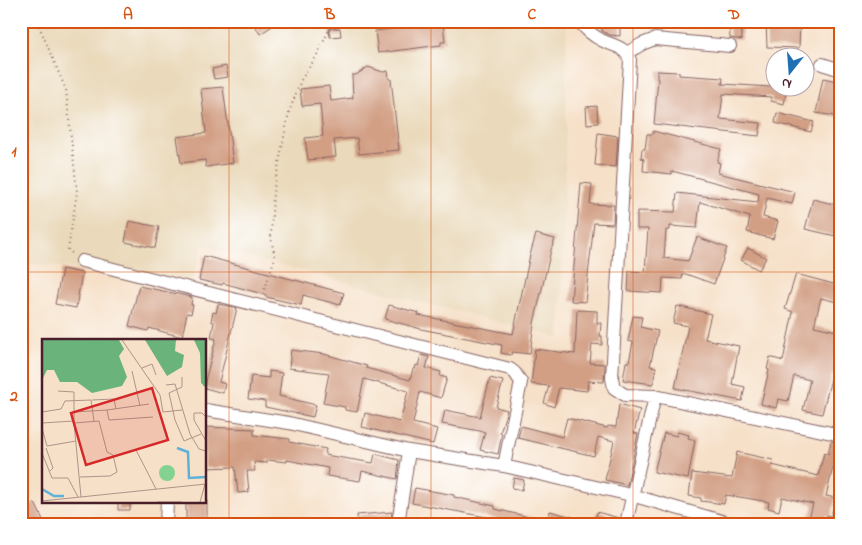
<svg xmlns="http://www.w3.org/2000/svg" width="862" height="545" font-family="'Indie Flower',sans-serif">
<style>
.built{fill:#ead9ba}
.building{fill:#d29f84}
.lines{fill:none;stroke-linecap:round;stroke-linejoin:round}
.street-casing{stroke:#866362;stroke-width:14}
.path{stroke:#866362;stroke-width:2;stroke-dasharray:1 4;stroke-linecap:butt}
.street{stroke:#fff;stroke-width:12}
.grid{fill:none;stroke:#d8530f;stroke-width:1;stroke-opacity:0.55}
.inset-river{fill:none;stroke:#5eb2da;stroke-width:2.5}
.inset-road{fill:none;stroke:#b19389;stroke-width:1}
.view{fill:#d62828;fill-opacity:0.15;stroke:#d62828;stroke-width:2.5}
.inset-edge{fill:none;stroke:#4a1f2b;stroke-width:2.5}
.neatline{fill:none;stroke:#d8530f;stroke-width:2}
.grid-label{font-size:16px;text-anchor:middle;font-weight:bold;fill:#d8530f}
</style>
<rect width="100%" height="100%" fill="#fff"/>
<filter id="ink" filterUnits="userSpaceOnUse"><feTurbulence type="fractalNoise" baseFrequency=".02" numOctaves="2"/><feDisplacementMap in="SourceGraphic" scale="10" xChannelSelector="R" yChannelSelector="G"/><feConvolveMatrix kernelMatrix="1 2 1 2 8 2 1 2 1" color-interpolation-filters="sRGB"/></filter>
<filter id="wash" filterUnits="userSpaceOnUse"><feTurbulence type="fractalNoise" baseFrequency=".0096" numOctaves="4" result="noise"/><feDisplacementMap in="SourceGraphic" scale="20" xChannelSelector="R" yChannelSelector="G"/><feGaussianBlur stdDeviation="1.12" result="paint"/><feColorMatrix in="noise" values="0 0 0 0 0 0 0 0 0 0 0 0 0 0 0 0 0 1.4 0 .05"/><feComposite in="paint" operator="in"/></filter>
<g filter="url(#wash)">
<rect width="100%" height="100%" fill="#f6e0c8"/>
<!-- built -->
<path class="built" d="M 21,21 L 566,21 L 566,135 L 560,338 L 202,245 L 193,280 L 21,263 Z"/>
<g id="blocks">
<!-- building -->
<path class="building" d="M 252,21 L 280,21 L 260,34 Z
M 391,21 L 431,21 L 431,25 L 443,23 L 445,42 L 441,42 L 441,45 L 378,53 L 375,31 L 392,29 Z
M 602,21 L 620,21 L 620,36 L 610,35 L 602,31 Z
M 729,21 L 741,21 L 742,40 L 730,38 Z
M 766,21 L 800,21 L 799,48 L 767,47 Z
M 340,28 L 341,36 L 330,37 L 329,29 Z
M 226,66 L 228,77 L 214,79 L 212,69 Z
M 368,67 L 383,72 L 388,71 L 389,79 L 391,79 L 399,150 L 359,154 L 357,138 L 334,140 L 336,157 L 308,160 L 305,138 L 323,136 L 320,104 L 302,106 L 300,89 L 329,86 L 331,101 L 353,98 L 352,75 L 356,75 Z
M 657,71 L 679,72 L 679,75 L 723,78 L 722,84 L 787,88 L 784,104 L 771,101 L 772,97 L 723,94 L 720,119 L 761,123 L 759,136 L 654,124 L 658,79 L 657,79 Z
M 823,78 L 841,82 L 841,117 L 816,113 Z
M 223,87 L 233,163 L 206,167 L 205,160 L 181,163 L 177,137 L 206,133 L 201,89 Z
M 597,106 L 598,123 L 587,124 L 586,107 Z
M 777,113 L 814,122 L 811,132 L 775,123 Z
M 653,131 L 721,149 L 717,162 L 720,163 L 718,173 L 795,192 L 792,204 L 767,198 L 763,217 L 778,221 L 773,239 L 747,232 L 750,217 L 700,202 L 697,228 L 670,226 L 670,230 L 666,230 L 664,258 L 688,261 L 697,237 L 727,248 L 714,284 L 683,273 L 682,279 L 663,278 L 662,293 L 628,291 L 629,271 L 645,272 L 648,229 L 637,229 L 637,211 L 675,212 L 677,193 L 758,202 L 759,194 L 672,171 L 672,174 L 643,171 L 644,159 L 641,158 L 642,149 L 645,149 L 647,134 L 653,134 Z
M 598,133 L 618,136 L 616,167 L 595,165 Z
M 581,183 L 592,184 L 590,204 L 614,205 L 613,224 L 594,223 L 585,302 L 571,301 Z
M 813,199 L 841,206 L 840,237 L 805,229 Z
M 129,221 L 159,227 L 155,248 L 125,242 Z
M 536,234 L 555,239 L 551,250 L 534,323 L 530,354 L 512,352 L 511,355 L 501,353 L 502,345 L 421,329 L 385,319 L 389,305 L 419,313 L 418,315 L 513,334 L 530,255 Z
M 748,248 L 766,258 L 759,270 L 741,260 Z
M 204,256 L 344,293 L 340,305 L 303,295 L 301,305 L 266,297 L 266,295 L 223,283 L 222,285 L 199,280 Z
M 62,269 L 82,273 L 76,308 L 55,304 Z
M 796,274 L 841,286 L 841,303 L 821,298 L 814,326 L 841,332 L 841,378 L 832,375 L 822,414 L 803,410 L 810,380 L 794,376 L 788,401 L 778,399 L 776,408 L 761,404 L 769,370 L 767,369 L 770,357 L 783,361 L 793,312 L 785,309 Z
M 139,286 L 192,297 L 191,305 L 193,305 L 191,314 L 187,313 L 182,337 L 149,328 L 148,331 L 129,326 Z
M 218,304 L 237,308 L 219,382 L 225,384 L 223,393 L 205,388 L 205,381 L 216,339 L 211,338 L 214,322 L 211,321 L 213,312 L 216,313 Z
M 677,306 L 711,314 L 705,339 L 739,346 L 732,384 L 745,387 L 742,401 L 675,388 L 688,326 L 673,323 Z
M 577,310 L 597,311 L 597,323 L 601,323 L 600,336 L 602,336 L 602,345 L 592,344 L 590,363 L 605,364 L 604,382 L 588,381 L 587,391 L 559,388 L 554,407 L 544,403 L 549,386 L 531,384 L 535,349 L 575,354 Z
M 633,316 L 642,317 L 640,327 L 658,331 L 650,366 L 656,367 L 653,384 L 623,380 L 626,362 L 629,362 L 633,342 L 628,341 Z
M 291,350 L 324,354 L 367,366 L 366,368 L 410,380 L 413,369 L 415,369 L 416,365 L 418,366 L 421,355 L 429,357 L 426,368 L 441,372 L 440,376 L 447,378 L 441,398 L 420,392 L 413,423 L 437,429 L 433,444 L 362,427 L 365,413 L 400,422 L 408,391 L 364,379 L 357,412 L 345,410 L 345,407 L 323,403 L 329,373 L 289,368 Z
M 269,371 L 282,373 L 279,396 L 316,405 L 313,417 L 265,407 L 265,401 L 248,399 L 251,376 L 269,378 Z
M 490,378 L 503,381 L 496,407 L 507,410 L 500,433 L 502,433 L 498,454 L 480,450 L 485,432 L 442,424 L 445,410 L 480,417 Z
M 619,404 L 640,410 L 634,433 L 638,434 L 627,485 L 605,480 L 614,441 L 598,437 L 594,456 L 518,438 L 521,426 L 562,437 L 567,418 L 607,428 L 608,426 L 616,427 Z
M 205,427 L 254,429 L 254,435 L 290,439 L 289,442 L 326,449 L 325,455 L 373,463 L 375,454 L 399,460 L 397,479 L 362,471 L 360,481 L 327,476 L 328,468 L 287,460 L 287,462 L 267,460 L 267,463 L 254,462 L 255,471 L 247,471 L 249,492 L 238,493 L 235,467 L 205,468 Z
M 677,432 L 689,435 L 688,438 L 695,440 L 688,479 L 654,472 L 664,433 L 677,436 Z
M 831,441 L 841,443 L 841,456 L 836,455 L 826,496 L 836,498 L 831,516 L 827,515 L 825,524 L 808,522 L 813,504 L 782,497 L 779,511 L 768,508 L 769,502 L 746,498 L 726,495 L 724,504 L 701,501 L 701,498 L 689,496 L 692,473 L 732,478 L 737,452 L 773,460 L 772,465 L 818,476 L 824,453 L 828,454 Z
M 514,478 L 524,480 L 522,490 L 512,488 Z
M 415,488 L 454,495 L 454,497 L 495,506 L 495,509 L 542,520 L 541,524 L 496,524 L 497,519 L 412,503 Z
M 118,501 L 130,501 L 130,510 L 118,510 Z
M 186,501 L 207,501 L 207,524 L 186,524 Z
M 35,503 L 45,524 L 21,524 L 21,509 Z
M 550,511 L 587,521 L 586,524 L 547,524 Z
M 392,512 L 390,524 L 358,524 L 357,515 Z
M 597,512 L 619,518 L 618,524 L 594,524 Z"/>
</g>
</g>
<g filter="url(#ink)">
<use href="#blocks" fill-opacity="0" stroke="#866362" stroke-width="1"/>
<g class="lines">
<defs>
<path id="street" d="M 579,21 C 585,29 592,35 601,40 C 613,46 624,45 630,60 L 612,378 L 614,388 L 625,395 L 655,396 L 841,435
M 627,53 L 642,44 L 655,39 L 730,46
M 822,64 L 841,70
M 82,261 L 510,369 L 515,373 L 521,382 L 504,466 L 631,495 L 732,524
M 205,410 L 289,423 L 409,451 L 504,466
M 166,524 L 167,501
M 398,524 L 409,451
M 626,524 L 655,396
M 840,524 L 841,521"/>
</defs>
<!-- street casing -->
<use href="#street" class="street-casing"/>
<!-- path -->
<path class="path" d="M 37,21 L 66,90 L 77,192 L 68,250 L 73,254
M 263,294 L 275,258 L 271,238 L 273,193 L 289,112 L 301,80 L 316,57 L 330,28 L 335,21"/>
<!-- street -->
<use href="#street" class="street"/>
</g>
</g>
<!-- grid -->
<path class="grid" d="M 229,21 L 229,524M 431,21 L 431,524M 633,21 L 633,524M 21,272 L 841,272"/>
<!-- overview -->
<g transform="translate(42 339)">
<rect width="164" height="164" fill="#f6e0c8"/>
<path d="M117 134a8 8 0 1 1 16 0a8 8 0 1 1-16 0Z" fill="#83d291"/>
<path d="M 0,1 L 77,1 L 82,10 L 77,17 L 85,38 L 80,47 L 50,54 L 35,43 L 18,43 L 12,31 L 5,31 L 0,41 ZM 103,1 L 134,1 L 133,12 L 142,16 L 140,28 L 125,37 ZM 152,1 L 164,1 L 164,49 L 159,44 L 158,14 Z" fill="#6ab47b"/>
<path class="inset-river" d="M 135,109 L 146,113 L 147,139 L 164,138M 0,150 L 12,157 L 22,157"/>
<path class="inset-road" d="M 80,1 L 118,56 L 121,73 L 140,71M 100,29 L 110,25 L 114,36M 90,32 L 98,67M 140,38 L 140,48 L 127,54 L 133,81 L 142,102 L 159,95M 124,46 L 133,45 L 148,95 L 157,110 L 164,112M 16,52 L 32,53 L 32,73M 50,61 L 72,60 L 74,70M 65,71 L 107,65M 0,73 L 19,70 L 23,62 L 49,61 L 52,82M 164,78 L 160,74 L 152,74 L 152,81 L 164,102M 0,84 L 32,82M 32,84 L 32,73 L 65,71 L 67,81 L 111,78M 0,89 L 5,107 L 34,102M 4,109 L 11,129 L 8,132M 94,111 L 114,150M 0,114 L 10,139 L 26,139 L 36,158M 38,138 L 68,137 L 75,133 L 71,116 L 65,113 L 57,82 L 32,84 L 39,158M 0,162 L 164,145M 115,163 L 140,163M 158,163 L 163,145"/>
<path class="view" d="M 110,49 L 126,101 L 44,126 L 29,74 Z"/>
<rect width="164" height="164" class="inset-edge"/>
</g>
<!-- margin -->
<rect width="862" height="545" fill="none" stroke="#fff" stroke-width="55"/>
<!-- north arrow -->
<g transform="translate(790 72) rotate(197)"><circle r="24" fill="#ffffff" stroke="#b7a5aa"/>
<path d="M0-4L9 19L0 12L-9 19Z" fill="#1f6fb2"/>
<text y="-8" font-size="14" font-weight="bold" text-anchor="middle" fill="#4a1f2b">N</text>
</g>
<rect x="28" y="28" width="806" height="490" class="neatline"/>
<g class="grid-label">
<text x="128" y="19">A</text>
<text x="330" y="19">B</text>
<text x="532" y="19">C</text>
<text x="734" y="19">D</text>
<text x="14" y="156">1</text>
<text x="14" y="401">2</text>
</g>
</svg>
